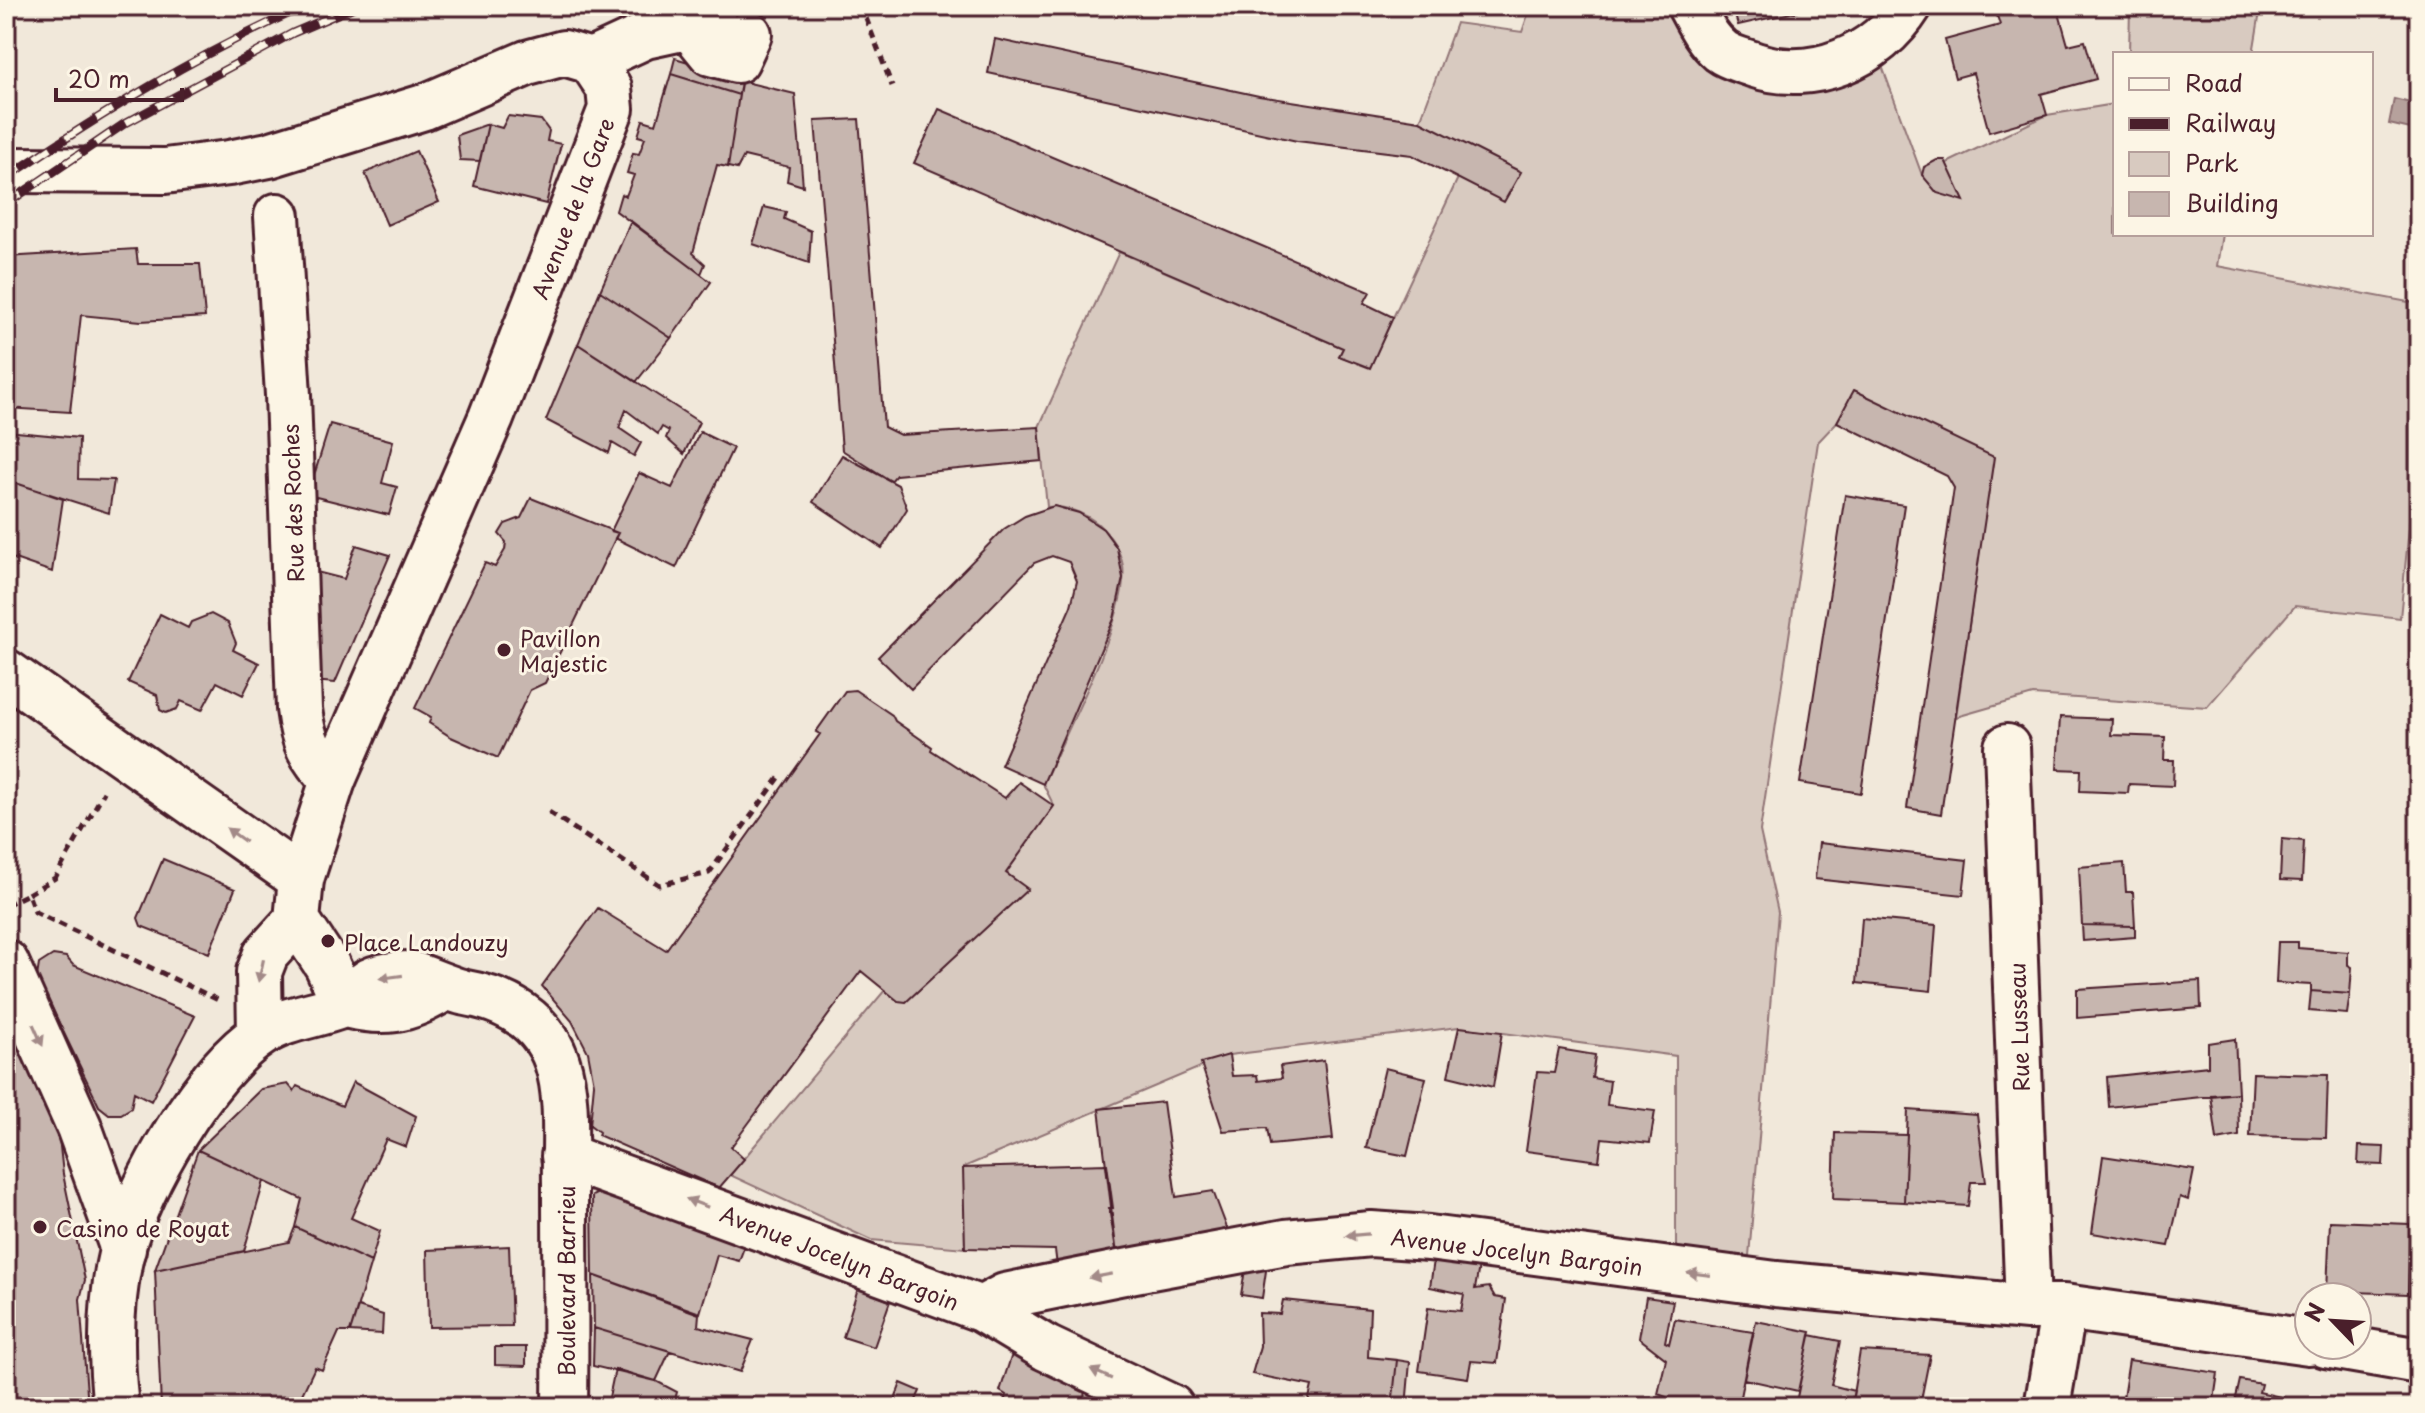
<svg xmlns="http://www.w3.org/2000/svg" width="2425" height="1413" font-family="'Playpen Sans',sans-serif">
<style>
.green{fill:#d8cac0;stroke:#917476;stroke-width:2}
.water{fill:#b6a19c;stroke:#8b6d6f;stroke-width:2}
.building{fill:#c7b6af;stroke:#4a1f2b;stroke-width:2}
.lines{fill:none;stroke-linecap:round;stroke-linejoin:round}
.minor-casing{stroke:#4a1f2b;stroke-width:50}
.major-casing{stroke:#4a1f2b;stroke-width:50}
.path{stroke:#4a1f2b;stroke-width:5;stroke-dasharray:8 6;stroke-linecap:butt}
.minor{stroke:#fcf5e5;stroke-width:44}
.major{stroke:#fcf5e5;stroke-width:44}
.rail-casing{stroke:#4a1f2b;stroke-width:9}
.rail{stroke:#fcf5e5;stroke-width:6;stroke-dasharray:18;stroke-linecap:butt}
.oneway{fill:#a38a88}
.poi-dot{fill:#4a1f2b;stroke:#fcf5e5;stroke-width:3}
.labels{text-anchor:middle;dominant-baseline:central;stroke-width:6;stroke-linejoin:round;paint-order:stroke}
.street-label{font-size:22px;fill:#4a1f2b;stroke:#fcf5e5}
.poi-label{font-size:22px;fill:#4a1f2b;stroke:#fcf5e5;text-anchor:start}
</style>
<rect width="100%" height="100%" fill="#f1e8da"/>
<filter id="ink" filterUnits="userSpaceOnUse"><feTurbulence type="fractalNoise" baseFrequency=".0125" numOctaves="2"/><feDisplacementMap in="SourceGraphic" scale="16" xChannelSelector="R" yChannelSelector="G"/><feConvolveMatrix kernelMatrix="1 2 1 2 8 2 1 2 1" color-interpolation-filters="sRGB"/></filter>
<g filter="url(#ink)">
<!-- green -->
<path class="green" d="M 1531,6 L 1690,6 L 1743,61 L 1874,44 L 1922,175 L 2047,115 L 2115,104 L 2115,234 L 2222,234 L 2217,266 L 2419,304 L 2419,428 L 2400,618 L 2295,606 L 2207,707 L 2033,695 L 1956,717 L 1993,457 L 1854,391 L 1837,422 L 1818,442 L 1760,831 L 1778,912 L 1749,1256 L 1676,1249 L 1676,1056 L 1459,1027 L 1229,1055 L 964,1167 L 965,1248 L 871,1240 L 730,1175 L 885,990 L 906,1002 L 1027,889 L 1006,873 L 1054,806 L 1043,784 C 1064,736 1130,614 1123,566 C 1120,550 1110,535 1098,524 C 1085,513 1064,505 1047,507 L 1039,427 L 1119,252 L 1343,348 L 1339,356 L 1370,367 L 1458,178 L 1420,121 L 1456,23 L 1522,32 Z
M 2130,6 L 2261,6 L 2253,54 L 2129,54 Z"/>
<!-- water -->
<path class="water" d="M 2394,99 L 2419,105 L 2419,131 L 2389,124 Z"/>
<!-- building -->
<path class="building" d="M 1732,6 L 1822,6 L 1738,25 Z
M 1994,6 L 2057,6 L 2068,45 L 2085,41 L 2096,79 L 2041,94 L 2047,115 L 1989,132 L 1973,73 L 1955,78 L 1945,40 L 2000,25 Z
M 995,39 L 1259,96 L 1420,121 L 1521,172 L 1504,202 L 1412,155 L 1297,141 L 988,73 Z
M 675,58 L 742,78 L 739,95 L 671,74 Z
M 671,74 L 739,95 L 728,167 L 717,165 L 693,253 L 705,264 L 701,274 L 616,211 L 621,194 L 626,196 L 634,175 L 627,173 L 633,153 L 639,154 L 645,138 L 638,136 L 643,120 L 656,124 Z
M 741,81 L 795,94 L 803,186 L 787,181 L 789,167 L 744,156 L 737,169 L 728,167 Z
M 939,109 L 1370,292 L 1364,303 L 1393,317 L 1370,368 L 1339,356 L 1343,348 L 914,163 Z
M 508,116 L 541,120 L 549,131 L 547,141 L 561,144 L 546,204 L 474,186 L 488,124 L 502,128 Z
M 859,119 L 884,427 L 900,435 L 1039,427 L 1042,461 L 896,475 L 891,481 L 842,450 L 815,121 Z
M 488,124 L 480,161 L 460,160 L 457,135 Z
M 416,151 L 439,202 L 387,225 L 365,173 Z
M 1937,160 L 1945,160 L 1964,201 L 1937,193 L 1922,175 L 1924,167 Z
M 764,207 L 786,212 L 784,219 L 811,231 L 809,263 L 753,244 Z
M 631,221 L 711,282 L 671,338 L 600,291 Z
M 136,249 L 138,264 L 200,264 L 205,317 L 141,321 L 81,315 L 70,412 L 7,408 L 6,420 L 6,257 Z
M 600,291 L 671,338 L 636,382 L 578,344 Z
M 578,344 L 699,422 L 684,454 L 666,438 L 669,431 L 662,427 L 658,434 L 626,410 L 619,428 L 641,443 L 634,456 L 612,443 L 609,453 L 546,420 Z
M 1854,390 L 1994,457 L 1941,814 L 1907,808 L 1954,488 L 1947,476 L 1837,422 Z
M 330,424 L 393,441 L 382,483 L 397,487 L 389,515 L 308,495 Z
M 6,431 L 79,438 L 78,479 L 114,480 L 109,513 L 6,480 Z
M 700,432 L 733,448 L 676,568 L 615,538 L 618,533 L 611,531 L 639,473 L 672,488 Z
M 842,455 L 898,485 L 907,509 L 882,548 L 813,502 Z
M 10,481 L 63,499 L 52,572 L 6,556 L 6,497 Z
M 1845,495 L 1904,505 L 1861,793 L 1800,783 Z
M 531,498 L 618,533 L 545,683 L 530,690 L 498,758 L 451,737 L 429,723 L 431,717 L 415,708 L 485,563 L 495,567 L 505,550 L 506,542 L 499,534 L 505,524 L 521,518 Z
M 1054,506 L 1079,513 L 1103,529 L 1117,548 L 1123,578 L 1114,619 L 1043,784 L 1001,765 L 1071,606 L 1077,581 L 1069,562 L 1052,556 L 1034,563 L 911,689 L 878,657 L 1004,529 L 1025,516 Z
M 356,545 L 390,555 L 335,683 L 313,681 L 305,569 L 344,579 Z
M 160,614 L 188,628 L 191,622 L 211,614 L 228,623 L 236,643 L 233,650 L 259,663 L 243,695 L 217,682 L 202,710 L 181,701 L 177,709 L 166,713 L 160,710 L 157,695 L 128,682 Z
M 855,690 L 892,715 L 895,721 L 932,747 L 931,750 L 1005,798 L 1019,782 L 1054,806 L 1006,873 L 1028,889 L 906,1002 L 898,1001 L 861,971 L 731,1147 L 744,1159 L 719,1188 L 598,1135 L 599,1132 L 590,1125 L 594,1084 L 588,1052 L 572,1021 L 542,986 L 598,908 L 666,950 L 820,734 L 816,732 L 845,691 Z
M 2060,717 L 2112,719 L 2111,735 L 2165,737 L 2164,760 L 2174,760 L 2173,786 L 2129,784 L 2128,793 L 2080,791 L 2081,770 L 2057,769 Z
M 2282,839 L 2304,841 L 2302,881 L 2280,880 Z
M 1819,843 L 1967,860 L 1963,895 L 1815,879 Z
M 163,859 L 235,889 L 209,953 L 141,926 L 138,918 Z
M 2124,863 L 2126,892 L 2133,892 L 2135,926 L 2082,925 L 2079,867 Z
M 1862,918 L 1936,925 L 1931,991 L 1857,983 Z
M 2082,925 L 2135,926 L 2135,937 L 2083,941 Z
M 2278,942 L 2298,942 L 2298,948 L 2348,952 L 2348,965 L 2352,967 L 2350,994 L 2311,991 L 2311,985 L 2276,983 Z
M 53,955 L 66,957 L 73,965 L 195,1016 L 151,1101 L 134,1092 L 131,1108 L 121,1114 L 109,1114 L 99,1106 L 37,977 L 39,964 Z
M 2200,981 L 2201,1008 L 2077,1018 L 2077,989 Z
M 2311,991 L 2350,994 L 2347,1014 L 2309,1011 Z
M 6,1023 L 58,1128 L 63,1174 L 85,1280 L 80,1299 L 88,1407 L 6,1407 Z
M 1459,1027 L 1502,1032 L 1493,1087 L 1448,1076 Z
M 2235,1039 L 2238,1093 L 2109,1107 L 2107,1077 L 2208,1066 L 2208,1043 Z
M 1559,1049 L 1595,1055 L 1592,1078 L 1610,1081 L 1607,1105 L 1655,1111 L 1650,1143 L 1602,1138 L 1599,1161 L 1526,1151 L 1537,1072 L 1554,1073 Z
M 1229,1055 L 1232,1076 L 1257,1075 L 1258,1081 L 1282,1078 L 1280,1066 L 1324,1060 L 1333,1139 L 1270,1145 L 1267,1128 L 1223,1131 L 1201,1063 Z
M 1385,1068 L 1426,1078 L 1407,1156 L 1366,1148 Z
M 2253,1073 L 2328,1075 L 2326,1138 L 2250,1136 Z
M 353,1082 L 416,1116 L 406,1147 L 386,1139 L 351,1218 L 380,1231 L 371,1262 L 295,1227 L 302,1199 L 198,1150 L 261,1089 L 288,1084 L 294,1091 L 297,1086 L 342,1106 Z
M 2238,1093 L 2239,1136 L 2217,1140 L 2211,1095 Z
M 1163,1102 L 1176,1197 L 1213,1191 L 1230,1236 L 1117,1255 L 1099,1109 Z
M 1908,1110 L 1977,1115 L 1986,1182 L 1971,1182 L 1968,1206 L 1904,1202 Z
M 1835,1133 L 1907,1135 L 1904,1202 L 1833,1199 Z
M 2359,1146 L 2384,1147 L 2383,1165 L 2358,1164 Z
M 198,1150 L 264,1181 L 244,1251 L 155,1270 Z
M 2103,1156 L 2194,1170 L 2188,1200 L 2180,1197 L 2169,1246 L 2092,1233 Z
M 1107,1164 L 1113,1208 L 1109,1208 L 1117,1255 L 1057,1266 L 1055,1250 L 965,1248 L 963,1168 Z
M 611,1186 L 746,1242 L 739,1261 L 717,1255 L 700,1313 L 593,1275 L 592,1196 Z
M 2330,1221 L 2410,1224 L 2408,1294 L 2327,1291 Z
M 295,1227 L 371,1262 L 350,1332 L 339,1332 L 322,1370 L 315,1367 L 296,1407 L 161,1407 L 155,1270 L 289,1242 Z
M 509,1246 L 512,1326 L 429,1327 L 427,1250 Z
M 1434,1260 L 1479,1266 L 1475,1289 L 1489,1287 L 1495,1297 L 1506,1299 L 1497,1363 L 1471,1361 L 1468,1378 L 1419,1371 L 1428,1308 L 1461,1311 L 1464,1294 L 1430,1287 Z
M 1267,1264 L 1262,1298 L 1241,1295 L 1245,1269 Z
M 593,1275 L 699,1314 L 698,1326 L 753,1340 L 740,1372 L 594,1328 Z
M 858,1288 L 890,1301 L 874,1347 L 843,1337 Z
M 1646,1297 L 1673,1301 L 1665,1342 L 1669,1344 L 1675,1319 L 1753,1332 L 1738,1407 L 1700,1403 L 1698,1407 L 1664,1407 L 1666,1397 L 1658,1394 L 1666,1359 L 1639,1338 Z
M 1283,1300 L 1370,1309 L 1368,1357 L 1397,1360 L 1392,1407 L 1307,1407 L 1312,1386 L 1252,1374 L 1260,1346 L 1259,1313 L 1280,1314 Z
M 358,1307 L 383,1315 L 382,1334 L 350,1332 Z
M 1756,1321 L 1811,1332 L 1798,1391 L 1744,1379 Z
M 594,1328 L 670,1351 L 656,1381 L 593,1366 Z
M 1810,1335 L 1840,1341 L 1831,1385 L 1854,1391 L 1851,1407 L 1795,1407 Z
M 495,1347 L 526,1347 L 526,1366 L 495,1365 Z
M 1013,1351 L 1085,1379 L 1084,1407 L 1003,1407 L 1006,1395 L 1000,1391 Z
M 1860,1351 L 1930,1355 L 1920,1405 L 1930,1407 L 1851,1407 Z
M 1397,1360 L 1410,1362 L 1406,1407 L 1392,1407 Z
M 2129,1360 L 2218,1373 L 2213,1407 L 2154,1407 L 2155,1402 L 2123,1398 Z
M 615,1369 L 656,1381 L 677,1392 L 673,1407 L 607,1407 Z
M 2240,1380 L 2261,1384 L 2259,1392 L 2285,1398 L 2283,1407 L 2234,1407 Z
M 901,1383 L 920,1391 L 913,1407 L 892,1407 Z"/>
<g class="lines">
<defs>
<path id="minor" d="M 1690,6 C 1699,23 1707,39 1721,51 C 1730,58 1745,61 1755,65 C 1813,84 1877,57 1909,6
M 689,26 L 711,53 L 737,60 L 749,34
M 591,61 L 645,36 L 714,21
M 277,216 L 288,395 L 299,709 C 303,741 310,757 333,780
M 6,672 L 301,879
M 2007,747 L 2028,1307
M 6,963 L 79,1127 L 123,1249
M 564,1156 L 981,1309 L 1005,1296 L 1119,1273 L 1286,1242 L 1371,1234 L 1429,1238 L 1776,1284 L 2028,1307 L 2064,1307 L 2309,1342
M 981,1309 L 1046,1348 L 1171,1407
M 2326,1345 L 2419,1361
M 2047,1407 L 2064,1307"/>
<path id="major" d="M 6,170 L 165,171 L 229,163 L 269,155 L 424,107 L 527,63 L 564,53 L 591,61 L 609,88 L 611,109 L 491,418 L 333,780 L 301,879 L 297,920 L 266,954 L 259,972 L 260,1034
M 297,920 L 327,965 L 345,1005
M 345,1005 C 385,1015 408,1011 443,989
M 116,1407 C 110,1356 110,1300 122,1250 C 138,1185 205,1071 261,1034 C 285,1018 315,1016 341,1006 C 352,1002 358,988 368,982 C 376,976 398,974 409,974 C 417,974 450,990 466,993 C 506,1000 543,1020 557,1062 C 569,1098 564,1145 565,1183 C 565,1257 566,1332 565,1407"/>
</defs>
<!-- minor casing -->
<use href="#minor" class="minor-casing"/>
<!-- major casing -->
<use href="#major" class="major-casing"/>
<!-- path -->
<path class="path" d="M 866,18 L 892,86
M 549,812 L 659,885 L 709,873 L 779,778
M 28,894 L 55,878 L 104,792
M 6,905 L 28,894 L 35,912 L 218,1000"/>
<!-- minor -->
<use href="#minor" class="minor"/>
<!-- major -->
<use href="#major" class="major"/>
<defs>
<path id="rail" d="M 6,178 C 102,113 199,53 306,6
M 6,204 L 124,124 L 293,33 L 356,6"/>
</defs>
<!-- rail casing -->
<use href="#rail" class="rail-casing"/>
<!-- rail -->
<use href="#rail" class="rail"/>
</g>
<!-- one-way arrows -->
<defs><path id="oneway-solid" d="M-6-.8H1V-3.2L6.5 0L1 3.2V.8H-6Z" transform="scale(2)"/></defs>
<g class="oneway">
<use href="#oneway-solid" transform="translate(236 835) rotate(-144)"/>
<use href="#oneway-solid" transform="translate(261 971) rotate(102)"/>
<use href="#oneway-solid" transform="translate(391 977) rotate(172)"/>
<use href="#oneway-solid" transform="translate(38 1035) rotate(66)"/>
<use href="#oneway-solid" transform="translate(697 1203) rotate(-159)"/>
<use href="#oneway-solid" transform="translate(1357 1235) rotate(175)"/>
<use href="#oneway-solid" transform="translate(1699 1274) rotate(-173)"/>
<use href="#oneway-solid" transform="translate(1101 1276) rotate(169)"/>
<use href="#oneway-solid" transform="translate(1101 1374) rotate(-155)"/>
</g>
</g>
<!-- markers -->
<g class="poi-dot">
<circle cx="504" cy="650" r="8"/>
<circle cx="328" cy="941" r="8"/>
<circle cx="40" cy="1227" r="8"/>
</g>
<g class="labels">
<!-- street labels -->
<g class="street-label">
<text transform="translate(572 208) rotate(-69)">Avenue de la Gare</text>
<text transform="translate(292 503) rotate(-92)">Rue des Roches</text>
<text transform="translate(2018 1027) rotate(-92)">Rue Lusseau</text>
<text transform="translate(1517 1251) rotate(7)">Avenue Jocelyn Bargoin</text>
<text transform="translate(840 1257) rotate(21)">Avenue Jocelyn Bargoin</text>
<text transform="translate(565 1281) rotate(-90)">Boulevard Barrieu</text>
</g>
<!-- poi labels -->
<g class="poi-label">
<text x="520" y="637">Pavillon<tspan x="520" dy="25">Majestic</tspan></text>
<text x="344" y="941">Place Landouzy</text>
<text x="56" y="1227">Casino de Royat</text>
</g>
</g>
<!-- margin -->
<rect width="2425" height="1413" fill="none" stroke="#fcf5e5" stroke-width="32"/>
<rect x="16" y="16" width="2393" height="1381" fill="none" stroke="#4a1f2b" stroke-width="3" filter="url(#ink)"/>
<!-- legend -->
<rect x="2113" y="52" width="260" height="184" fill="#fcf5e5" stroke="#b59f9b" stroke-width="2"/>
<rect x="2129" y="78" width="40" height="12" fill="#fcf5e5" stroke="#b59f9b" stroke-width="2"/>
<text x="2185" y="92" font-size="24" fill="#4a1f2b">Road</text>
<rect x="2129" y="118" width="40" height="12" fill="#4a1f2b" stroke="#b59f9b" stroke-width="2"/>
<text x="2185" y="132" font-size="24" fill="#4a1f2b">Railway</text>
<rect x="2129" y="152" width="40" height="24" fill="#d8cac0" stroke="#b59f9b" stroke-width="2"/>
<text x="2185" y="172" font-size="24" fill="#4a1f2b">Park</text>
<rect x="2129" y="192" width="40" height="24" fill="#c7b6af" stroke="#b59f9b" stroke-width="2"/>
<text x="2185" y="212" font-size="24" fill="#4a1f2b">Building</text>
<!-- north arrow -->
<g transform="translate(2333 1321) rotate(295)"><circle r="38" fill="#fcf5e5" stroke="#b59f9b" stroke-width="2"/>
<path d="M0-6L14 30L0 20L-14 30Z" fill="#4a1f2b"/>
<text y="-12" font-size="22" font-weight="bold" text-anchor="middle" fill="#4a1f2b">N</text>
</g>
<!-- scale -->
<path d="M56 88v12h126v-12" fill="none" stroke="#4a1f2b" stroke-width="4"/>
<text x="68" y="88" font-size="24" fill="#4a1f2b" stroke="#fcf5e5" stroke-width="6" paint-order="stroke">20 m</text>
</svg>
